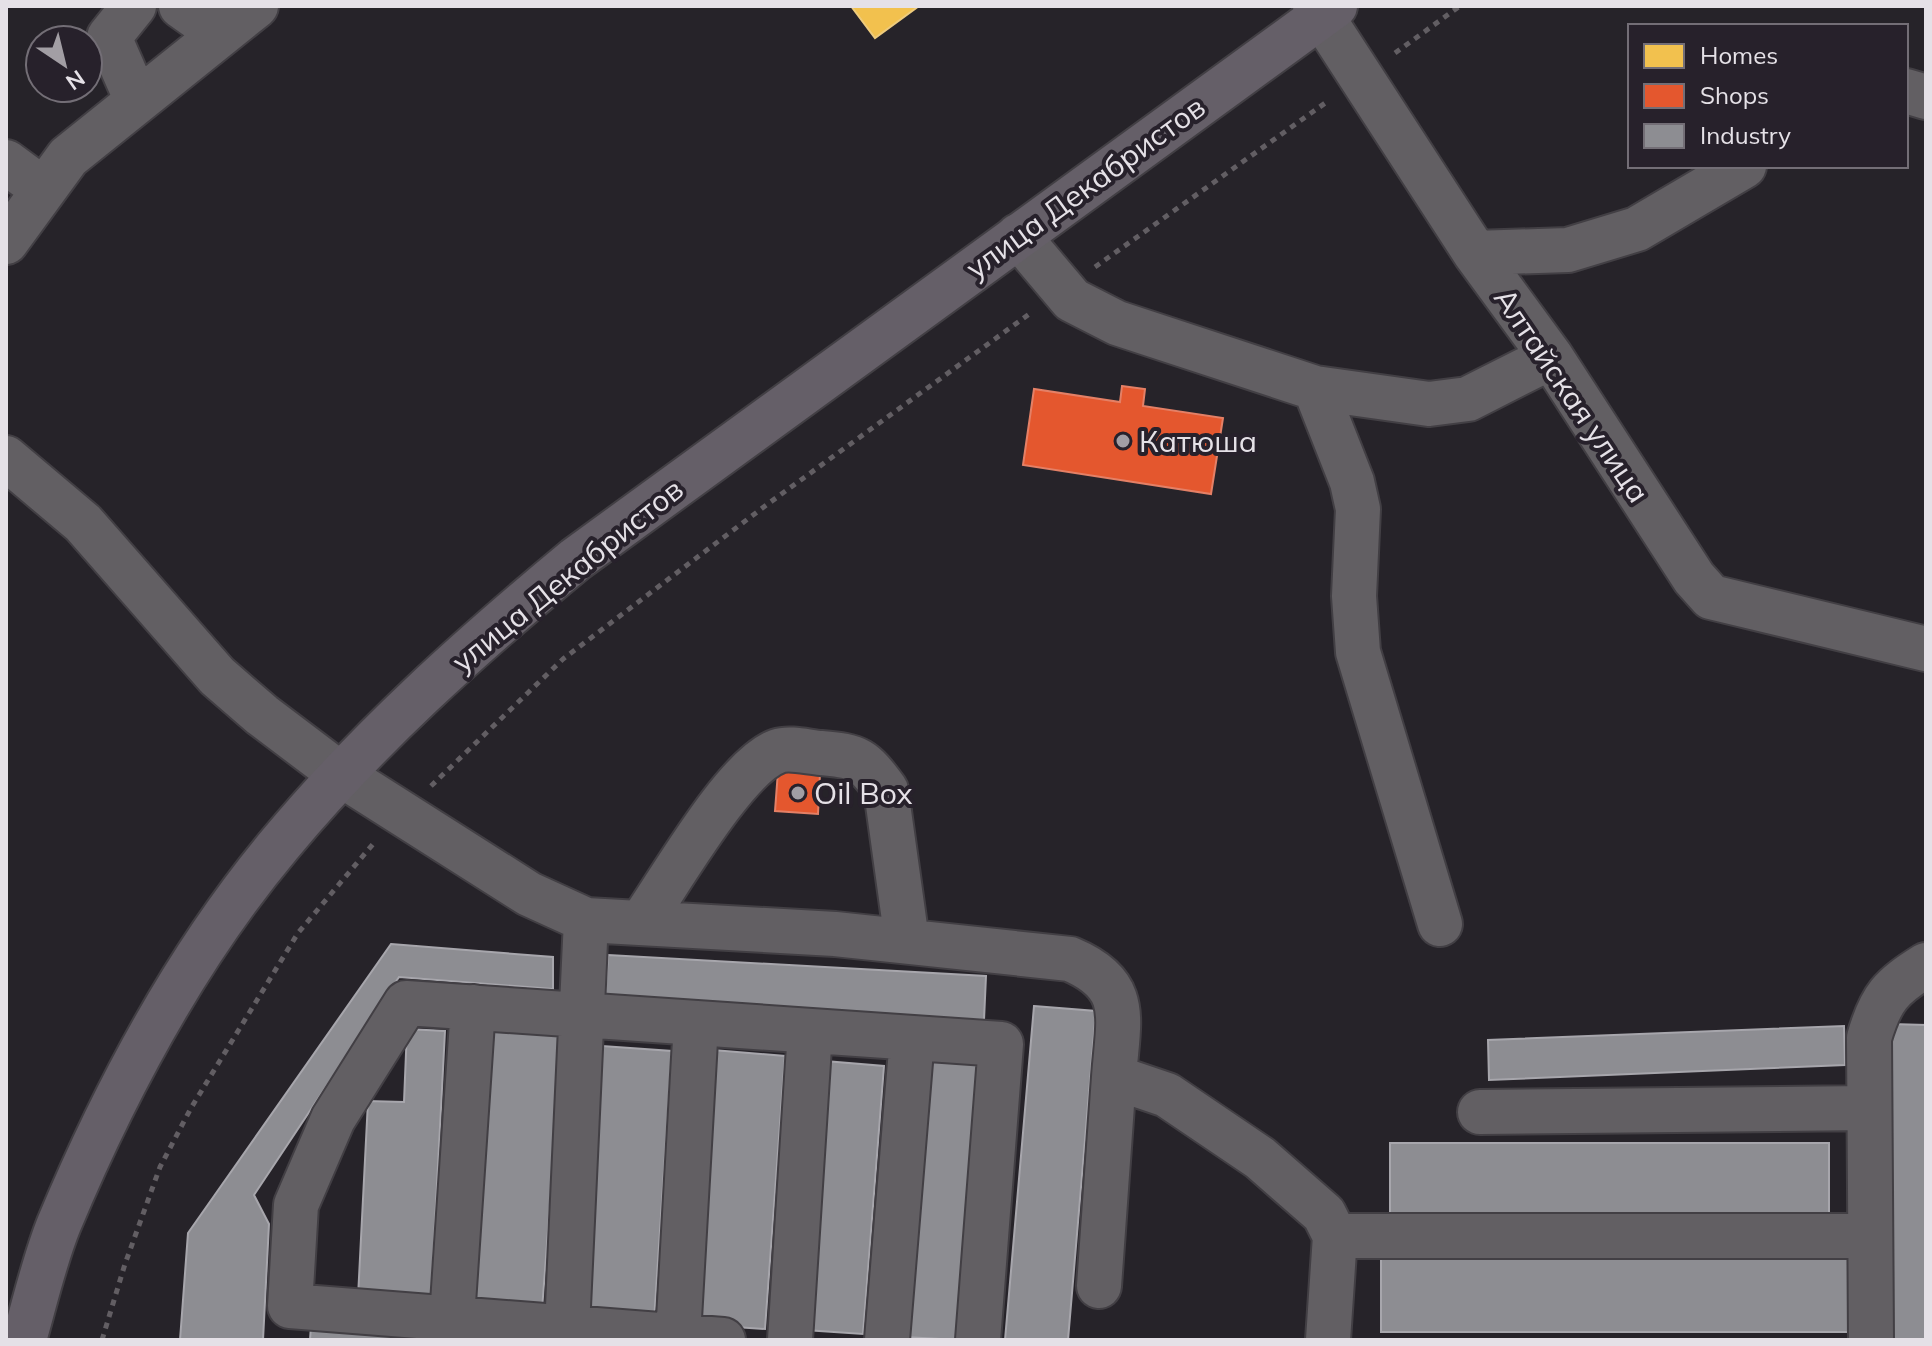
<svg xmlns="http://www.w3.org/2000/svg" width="1932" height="1346" font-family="Mulish,sans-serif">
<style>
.homes{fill:#f2c14e;stroke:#eecb7c;stroke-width:2}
.shops{fill:#e4572e;stroke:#e48066;stroke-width:2}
.industry{fill:#8d8d92;stroke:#a7a6ac;stroke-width:2}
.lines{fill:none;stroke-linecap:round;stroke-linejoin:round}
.minor-casing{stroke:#423f44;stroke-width:48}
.major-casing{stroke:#423f44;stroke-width:48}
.path{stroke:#625e63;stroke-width:5;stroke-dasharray:6 6;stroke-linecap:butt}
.minor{stroke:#625f63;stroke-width:44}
.major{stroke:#655f68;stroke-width:44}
.poi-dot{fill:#a29ea4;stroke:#27212b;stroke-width:3}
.labels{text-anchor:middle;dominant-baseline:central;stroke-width:8;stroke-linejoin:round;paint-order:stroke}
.street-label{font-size:30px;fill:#e5e1e7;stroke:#27212b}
.poi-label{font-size:30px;fill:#e5e1e7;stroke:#27212b;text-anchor:start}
</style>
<rect width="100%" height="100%" fill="#262329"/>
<!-- homes -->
<path class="homes" d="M 851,6 L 919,6 L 875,38 Z"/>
<!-- shops -->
<path class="shops" d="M 1122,386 L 1145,389 L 1143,406 L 1223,418 L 1211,494 L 1023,465 L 1034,389 L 1120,402 Z
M 778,771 L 820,774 L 818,814 L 775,811 Z"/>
<!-- industry -->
<path class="industry" d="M 391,944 L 553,957 L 553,989 L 399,977 L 254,1195 L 269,1224 L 263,1340 L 180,1340 L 188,1233 Z
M 608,955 L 986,976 L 984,1020 L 605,999 Z
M 1034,1006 L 1096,1011 L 1068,1340 L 1005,1340 Z
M 1891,1024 L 1926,1025 L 1926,1340 L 1893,1340 Z
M 1844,1026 L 1845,1065 L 1489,1080 L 1488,1040 Z
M 493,1027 L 563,1033 L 542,1310 L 473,1305 Z
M 407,1029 L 445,1031 L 431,1300 L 358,1297 L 368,1101 L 404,1102 Z
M 602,1046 L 672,1051 L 654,1321 L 584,1317 Z
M 713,1050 L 785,1056 L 765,1329 L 692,1324 Z
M 825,1061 L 884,1066 L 863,1334 L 805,1330 Z
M 927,1061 L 982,1065 L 959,1340 L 904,1337 Z
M 1390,1143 L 1829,1143 L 1829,1216 L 1390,1217 Z
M 1381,1259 L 1851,1259 L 1851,1332 L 1381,1332 Z
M 311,1325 L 502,1340 L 310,1340 Z"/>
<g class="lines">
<defs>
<path id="minor" d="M 134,6 L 109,37 L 137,101
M 181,6 L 219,33
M 1315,6 L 1475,253 L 1551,357 L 1694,578 L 1711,597 L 1926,649
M 1906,91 L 1926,97
M 6,162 L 44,190
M 1018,236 L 1072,300 L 1117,323 L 1315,388 L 1429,404 L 1468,399 L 1551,357
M 6,242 L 68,157 L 256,6
M 1475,253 L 1568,250 L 1637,229 L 1744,166
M 1315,388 L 1352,482 L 1358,509 L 1354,596 L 1358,652 L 1440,924
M 6,458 L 83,523 L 217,676 L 262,715 L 340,774 L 529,894 L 586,920 L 835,934 L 1070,959 C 1132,985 1118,1019 1114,1077 L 1167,1095 L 1260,1158 L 1324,1214 L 1335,1236 L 1328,1340
M 641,923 C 670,882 735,766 778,751 C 790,747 808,752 821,753 C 859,756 863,759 886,790 L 907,941
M 1480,1112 L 1868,1108
M 1335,1236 L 1870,1236
M 1099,1286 L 1114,1077
M 452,1318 L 473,1007
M 567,1328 L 586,920
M 678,1336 L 696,1023
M 723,1340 L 290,1306 L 296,1205 L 333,1119 L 406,1003 L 1001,1044 L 978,1340
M 790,1340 L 810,1031
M 887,1340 L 912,1038
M 1871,1340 L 1869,1038 C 1881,997 1891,987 1926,965"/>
<path id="major" d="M 24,1340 C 35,1302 44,1261 59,1224 C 115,1090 187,955 280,844 C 368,738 471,646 576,559 L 1335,6"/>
</defs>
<!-- minor casing -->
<use href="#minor" class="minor-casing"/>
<!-- major casing -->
<use href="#major" class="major-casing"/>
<!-- path -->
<path class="path" d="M 1395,53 L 1460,6
M 1095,267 L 1328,101
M 431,786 L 563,659 L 765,506 L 1032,312
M 102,1340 L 125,1264 L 160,1167 L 191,1108 L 298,933 L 373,844"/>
<!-- minor -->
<use href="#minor" class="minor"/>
<!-- major -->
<use href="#major" class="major"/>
</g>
<!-- markers -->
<g class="poi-dot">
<circle cx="1123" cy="441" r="8"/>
<circle cx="798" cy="793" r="8"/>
</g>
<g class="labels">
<!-- street labels -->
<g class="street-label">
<text transform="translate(1085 187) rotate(-36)">улица Декабристов</text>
<text transform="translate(1572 395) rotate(56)">Алтайская улица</text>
<text transform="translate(567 575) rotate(-39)">улица Декабристов</text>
</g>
<!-- poi labels -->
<g class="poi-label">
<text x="1139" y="441">Катюша</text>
<text x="814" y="793">Oil Box</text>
</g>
</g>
<!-- border -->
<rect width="1932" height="1346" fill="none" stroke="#e5e1e7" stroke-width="16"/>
<!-- legend -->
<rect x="1628" y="24" width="280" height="144" fill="#27212b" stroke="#736e76" stroke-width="2"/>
<rect x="1644" y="44" width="40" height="24" fill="#f2c14e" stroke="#736e76" stroke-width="2"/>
<text x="1700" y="64" font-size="24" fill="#e5e1e7">Homes</text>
<rect x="1644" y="84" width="40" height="24" fill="#e4572e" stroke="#736e76" stroke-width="2"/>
<text x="1700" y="104" font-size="24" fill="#e5e1e7">Shops</text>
<rect x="1644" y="124" width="40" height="24" fill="#8d8d92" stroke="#736e76" stroke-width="2"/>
<text x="1700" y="144" font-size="24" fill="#e5e1e7">Industry</text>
<!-- north arrow -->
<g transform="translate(64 64) rotate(145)"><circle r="38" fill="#27212b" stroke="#736e76" stroke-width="2"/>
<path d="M0-6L14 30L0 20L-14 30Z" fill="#a29ea4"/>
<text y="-12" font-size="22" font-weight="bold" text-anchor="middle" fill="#e5e1e7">N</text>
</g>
</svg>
